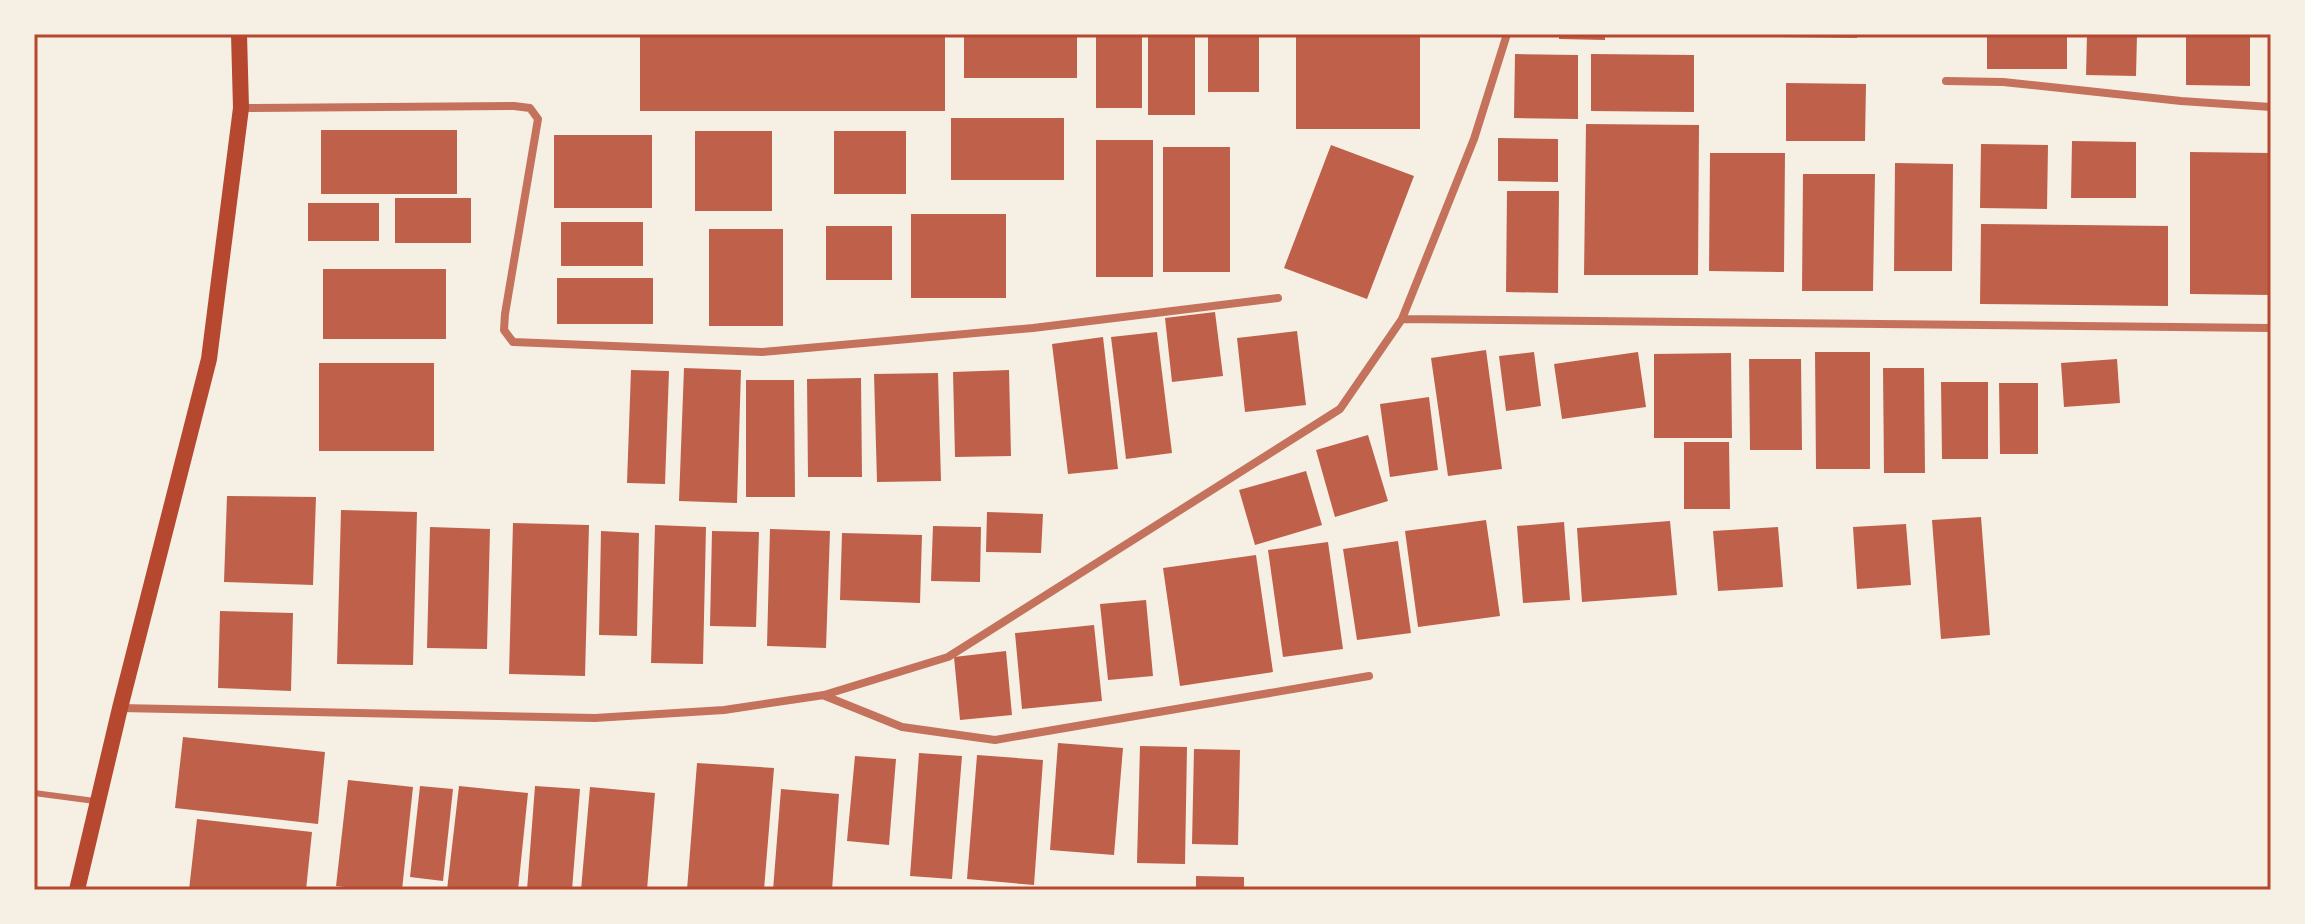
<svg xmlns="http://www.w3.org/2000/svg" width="2305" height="924" font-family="'Noto Sans',sans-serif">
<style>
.building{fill:#bf614a}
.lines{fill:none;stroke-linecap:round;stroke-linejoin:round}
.service{stroke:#c5725c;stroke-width:6}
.minor{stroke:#c5725c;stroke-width:8}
.secondary{stroke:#b5482f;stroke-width:16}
.neatline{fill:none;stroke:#b5482f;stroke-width:3}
</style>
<rect width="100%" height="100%" fill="#f6efe4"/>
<!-- building -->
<path class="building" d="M 640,34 L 945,34 L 945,111 L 640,111 Z
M 964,34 L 1077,34 L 1077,78 L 964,78 Z
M 1096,34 L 1142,34 L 1142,108 L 1096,108 Z
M 1148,34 L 1195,34 L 1195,115 L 1148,115 Z
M 1208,34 L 1259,34 L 1259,92 L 1208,92 Z
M 1559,34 L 1605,34 L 1605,40 L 1559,39 Z
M 1779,34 L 1857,34 L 1857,38 L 1779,37 Z
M 1987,34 L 2067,34 L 2067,69 L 1987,69 Z
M 2087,34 L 2137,34 L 2136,76 L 2086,75 Z
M 2186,34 L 2250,34 L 2250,86 L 2186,85 Z
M 1296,36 L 1420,36 L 1420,129 L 1296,129 Z
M 1515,54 L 1578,55 L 1578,119 L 1514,118 Z
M 1591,54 L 1694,55 L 1694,112 L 1591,111 Z
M 1786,83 L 1866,84 L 1865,141 L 1786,141 Z
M 951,118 L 1064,118 L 1064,180 L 951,180 Z
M 1586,124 L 1699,125 L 1698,275 L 1584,275 Z
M 321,130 L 457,130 L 457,194 L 321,194 Z
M 695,131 L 772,131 L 772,211 L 695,211 Z
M 834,131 L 906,131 L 906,194 L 834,194 Z
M 554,135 L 652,135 L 652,208 L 554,208 Z
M 1498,138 L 1558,139 L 1558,182 L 1498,181 Z
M 1096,140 L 1153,140 L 1153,277 L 1096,277 Z
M 2072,141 L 2136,142 L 2136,198 L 2071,198 Z
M 1981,144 L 2048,145 L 2047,209 L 1980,208 Z
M 1331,145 L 1414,176 L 1367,299 L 1284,268 Z
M 1163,147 L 1230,147 L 1230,272 L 1163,272 Z
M 2190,152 L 2271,153 L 2271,295 L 2190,294 Z
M 1710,153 L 1785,153 L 1784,272 L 1709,271 Z
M 1895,163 L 1953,164 L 1952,271 L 1894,271 Z
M 1803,174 L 1875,174 L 1873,291 L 1802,291 Z
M 1507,191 L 1559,191 L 1558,293 L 1506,292 Z
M 395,198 L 471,198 L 471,243 L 395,243 Z
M 308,203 L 379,203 L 379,241 L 308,241 Z
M 911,214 L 1006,214 L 1006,298 L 911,298 Z
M 561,222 L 643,222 L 643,266 L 561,266 Z
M 1981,224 L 2168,226 L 2168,306 L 1980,304 Z
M 826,226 L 892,226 L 892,280 L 826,280 Z
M 709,229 L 783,229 L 783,326 L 709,326 Z
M 323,269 L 446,269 L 446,339 L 323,339 Z
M 557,278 L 653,278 L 653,324 L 557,324 Z
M 1215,312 L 1223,376 L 1172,382 L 1165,318 Z
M 1297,331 L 1306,405 L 1245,412 L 1237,338 Z
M 1157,332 L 1172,453 L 1126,459 L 1111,337 Z
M 1103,337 L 1118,469 L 1068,474 L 1052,344 Z
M 1486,350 L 1502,469 L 1448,476 L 1431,358 Z
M 1534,352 L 1541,406 L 1506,411 L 1499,356 Z
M 1638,352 L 1646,407 L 1562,419 L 1554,364 Z
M 1815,352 L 1870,352 L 1870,469 L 1816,469 Z
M 1731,353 L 1732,438 L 1654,438 L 1654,354 Z
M 1749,359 L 1801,359 L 1802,450 L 1750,450 Z
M 2117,359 L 2120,403 L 2064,407 L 2061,363 Z
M 319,363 L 434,363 L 434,451 L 319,451 Z
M 684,368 L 741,370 L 737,503 L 679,501 Z
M 1883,368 L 1924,368 L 1925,473 L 1884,473 Z
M 631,370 L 669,371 L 665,484 L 627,483 Z
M 1009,370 L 1011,456 L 955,457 L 953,372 Z
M 938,373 L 941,481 L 877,482 L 874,374 Z
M 861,378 L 862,477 L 808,477 L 807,379 Z
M 746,380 L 794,380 L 795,497 L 746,497 Z
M 1941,382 L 1988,382 L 1988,459 L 1942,459 Z
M 1999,383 L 2038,383 L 2038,454 L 2000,454 Z
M 1429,397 L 1438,470 L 1390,477 L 1380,404 Z
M 1368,435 L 1388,501 L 1335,517 L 1316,450 Z
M 1684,442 L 1729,442 L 1730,509 L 1684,509 Z
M 1306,471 L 1322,525 L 1255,545 L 1239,490 Z
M 227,496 L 316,497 L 313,585 L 224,582 Z
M 341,510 L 417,512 L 413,665 L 337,664 Z
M 987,512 L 1043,514 L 1041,553 L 986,552 Z
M 1981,517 L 1990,635 L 1941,639 L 1932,520 Z
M 1486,520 L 1500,616 L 1418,627 L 1405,531 Z
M 1670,521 L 1677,595 L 1582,602 L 1577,528 Z
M 1564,522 L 1570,600 L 1523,603 L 1517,526 Z
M 513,523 L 589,525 L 585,676 L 509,674 Z
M 1906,524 L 1911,585 L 1857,589 L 1853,527 Z
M 655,525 L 706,527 L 703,664 L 651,663 Z
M 933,526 L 981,527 L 980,582 L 931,581 Z
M 430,527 L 490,529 L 487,649 L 427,648 Z
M 1778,527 L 1783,587 L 1718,591 L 1713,531 Z
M 770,529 L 830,531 L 826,648 L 767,646 Z
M 601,531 L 639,533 L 637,636 L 599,635 Z
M 712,531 L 759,532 L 756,627 L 710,626 Z
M 842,533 L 922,535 L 920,603 L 840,600 Z
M 1398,541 L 1411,633 L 1357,640 L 1343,549 Z
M 1328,542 L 1343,649 L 1283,657 L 1268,550 Z
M 1256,555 L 1273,672 L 1180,686 L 1163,568 Z
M 1146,600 L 1153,676 L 1108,680 L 1100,604 Z
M 220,611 L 293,613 L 291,691 L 218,688 Z
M 1094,625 L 1102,701 L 1022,709 L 1015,633 Z
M 1006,651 L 1012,715 L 960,720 L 954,657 Z
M 183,737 L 325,752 L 318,824 L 175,808 Z
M 1058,743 L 1123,748 L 1114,855 L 1050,850 Z
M 1140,746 L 1187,747 L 1185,864 L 1137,863 Z
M 1194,749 L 1240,750 L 1238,845 L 1192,844 Z
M 919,753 L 962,756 L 952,879 L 910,876 Z
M 977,755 L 1043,760 L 1034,885 L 967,879 Z
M 855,756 L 896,759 L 889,845 L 847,841 Z
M 697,763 L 774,768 L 764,890 L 687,890 Z
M 348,780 L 413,787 L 402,890 L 369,890 L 336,886 Z
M 420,786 L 453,789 L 443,881 L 410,877 Z
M 459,786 L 528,793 L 518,890 L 447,890 Z
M 535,786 L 580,789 L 572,890 L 527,890 Z
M 590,787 L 655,793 L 647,890 L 581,890 Z
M 781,789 L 839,794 L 832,890 L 773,890 Z
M 197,819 L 312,832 L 306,890 L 189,890 Z
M 1196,876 L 1244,877 L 1244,890 L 1196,890 Z"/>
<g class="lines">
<!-- service -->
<path class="service" d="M 34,793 L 95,801"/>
<!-- minor -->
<path class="minor" d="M 1946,81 L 2003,82 L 2181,101 L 2271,107
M 241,108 L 514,106 L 530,108 L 538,119 L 505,314 L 504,330 L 513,342 L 762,352 L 1033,328 L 1278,298
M 1402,319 L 2271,328
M 825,696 L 902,727 L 995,740 L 1369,676
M 120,708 L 595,718 L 724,710 L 824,695 L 948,657 L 1340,409 L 1402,319 L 1474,139 L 1507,34"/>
<!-- secondary -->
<path class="secondary" d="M 77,890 L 120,708 L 209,359 L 241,108 L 239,34"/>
</g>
<!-- border -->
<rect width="2305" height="924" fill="none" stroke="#f6efe4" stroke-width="72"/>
<rect x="36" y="36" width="2233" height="852" class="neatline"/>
</svg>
